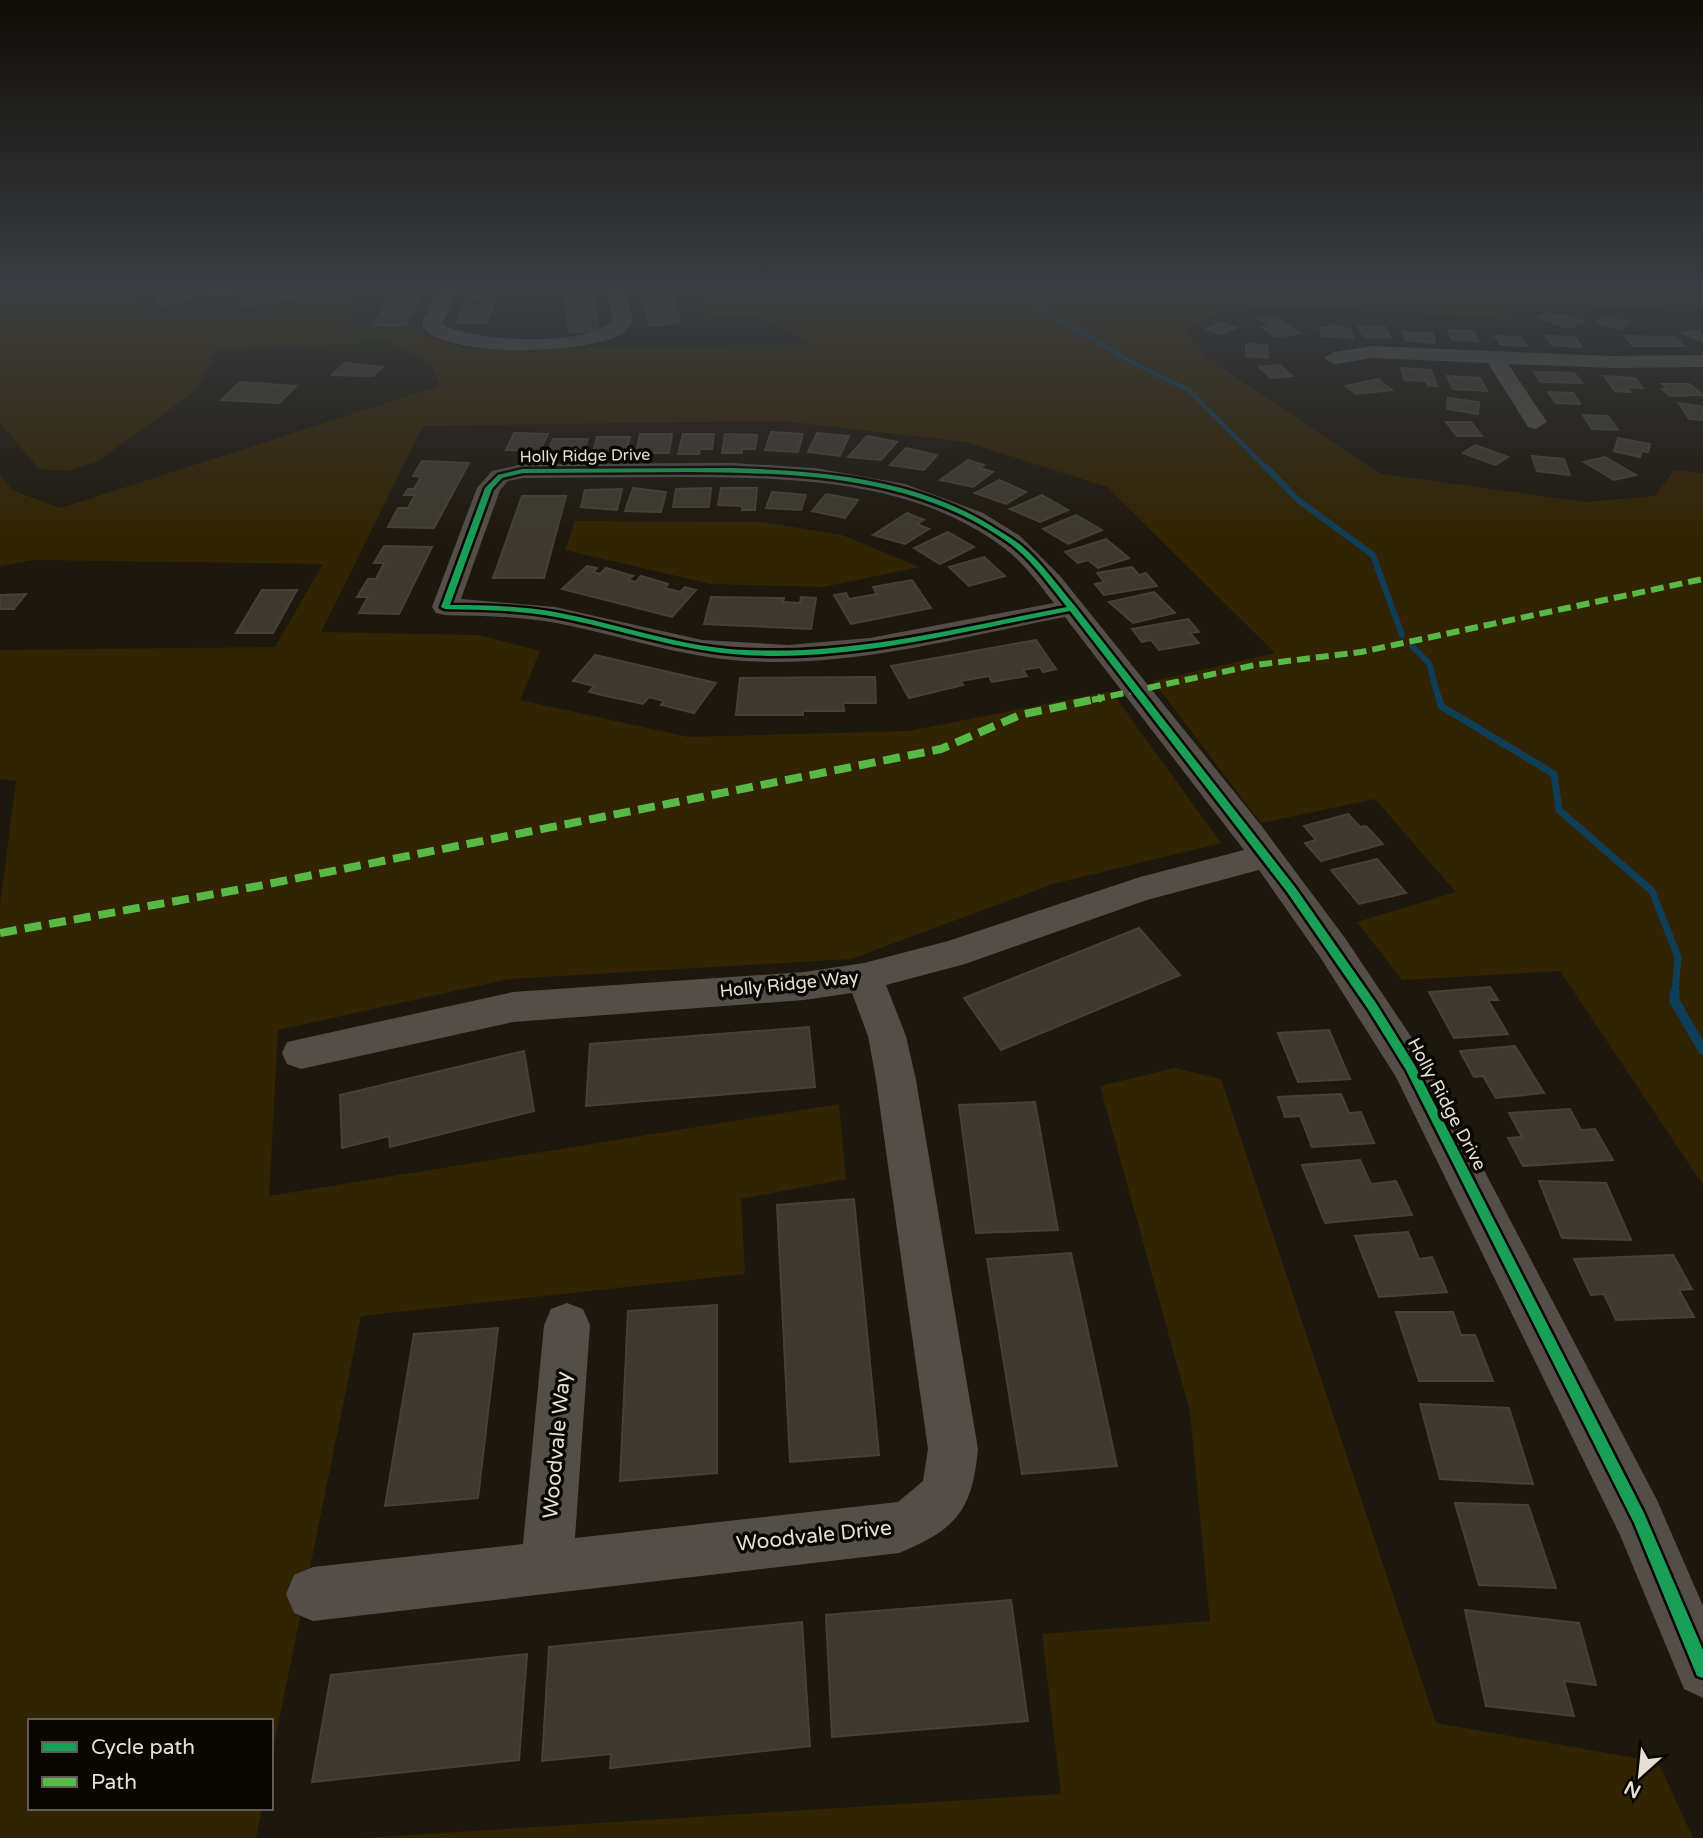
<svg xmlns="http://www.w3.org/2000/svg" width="1703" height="1838" font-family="'Varela Round',sans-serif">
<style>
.green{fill:#322402}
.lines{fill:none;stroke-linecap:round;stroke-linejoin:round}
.stream-far3{stroke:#0f3e58;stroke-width:4.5}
.stream-far2{stroke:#0f3e58;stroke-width:6}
.stream-far1{stroke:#0f3e58;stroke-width:7}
.stream{stroke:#0f3e58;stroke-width:10}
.building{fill:#3d392f;stroke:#464138;stroke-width:2}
.minor{fill:#534f48;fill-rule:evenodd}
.quiet-far1{stroke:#58b947;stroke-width:6;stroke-dasharray:13 6;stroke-linecap:butt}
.quiet{stroke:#58b947;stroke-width:8;stroke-dasharray:17 8;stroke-linecap:butt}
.cycleway-casing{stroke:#0a0602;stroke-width:5}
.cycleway{fill:#1a9f57;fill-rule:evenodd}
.labels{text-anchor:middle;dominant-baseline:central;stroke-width:7;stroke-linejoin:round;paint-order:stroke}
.far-street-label{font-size:16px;fill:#e5e0d4;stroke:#0a0602}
.street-label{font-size:18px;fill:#e5e0d4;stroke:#0a0602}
.near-street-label{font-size:21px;fill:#e5e0d4;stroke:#0a0602}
</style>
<rect width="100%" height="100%" fill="#1d180e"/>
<!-- green -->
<path class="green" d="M 0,285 L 124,285 L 141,315 L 197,306 L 229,313 L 322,298 L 338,285 L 360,285 L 344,330 L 418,329 L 427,337 L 469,349 L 811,345 L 761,317 L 707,317 L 697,285 L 1703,285 L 1703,306 L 1693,312 L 1515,301 L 1514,319 L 1296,307 L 1224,312 L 1185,330 L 1207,358 L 1382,474 L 1586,502 L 1654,496 L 1675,470 L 1703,473 L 1703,1185 L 1560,971 L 1402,980 L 1357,922 L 1456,892 L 1375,799 L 1261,823 L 1153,681 L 1275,653 L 1107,487 L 966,442 L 780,421 L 423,426 L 321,632 L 478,635 L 540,651 L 520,700 L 688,737 L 909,731 L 1111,691 L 1221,843 L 1053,884 L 851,959 L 509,979 L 278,1030 L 269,1196 L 839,1104 L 846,1179 L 741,1199 L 745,1274 L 361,1316 L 271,1760 L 271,1721 L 30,1721 L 30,1808 L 262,1808 L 256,1838 L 0,1838 L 0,906 L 16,781 L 0,779 L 0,650 L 275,647 L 323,564 L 34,560 L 0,566 L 0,475 L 14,491 L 61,508 L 439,386 L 431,364 L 388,342 L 217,350 L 195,391 L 97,462 L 68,471 L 39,469 L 0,423 Z
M 575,521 L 763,522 L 842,535 L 920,567 L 823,587 L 711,584 L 565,550 Z
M 1175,1068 L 1221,1079 L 1436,1723 L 1658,1762 L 1693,1838 L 361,1838 L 1061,1794 L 1042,1634 L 1210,1621 L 1190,1412 L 1100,1086 Z"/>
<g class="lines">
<!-- stream-far3 -->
<path class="stream-far3" d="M 987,285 L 1020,295 L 1133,363 L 1189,390 L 1266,468"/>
<!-- stream-far2 -->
<path class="stream-far2" d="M 1265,466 L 1298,500 L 1373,555 L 1402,635
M 1412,646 L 1429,663 L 1439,700"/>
<!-- stream-far1 -->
<path class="stream-far1" d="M 1439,698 L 1441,706 L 1554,774 L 1559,810 L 1652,891 L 1678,957 L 1675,993"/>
<!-- stream -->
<path class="stream" d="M 1675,992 L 1674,1000 L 1703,1050"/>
</g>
<!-- building -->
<path class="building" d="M 148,285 L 183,285 L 191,298 L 160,305 Z
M 397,285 L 427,285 L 405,326 L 373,326 Z
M 474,285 L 502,285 L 494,300 L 466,300 Z
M 561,285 L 589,285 L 591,291 L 562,294 Z
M 292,286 L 299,298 L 245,307 L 240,294 Z
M 669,288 L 680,323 L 650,326 L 640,291 Z
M 593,295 L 599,330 L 569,333 L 564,297 Z
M 494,304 L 486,323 L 456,323 L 465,305 Z
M 1549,313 L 1559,316 L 1564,314 L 1584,322 L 1568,328 L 1538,317 Z
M 1604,316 L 1628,322 L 1622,329 L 1597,323 Z
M 1275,317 L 1300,333 L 1276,337 L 1263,328 L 1271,326 L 1260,319 Z
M 1221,322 L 1236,328 L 1222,334 L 1207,329 Z
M 1329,324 L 1350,329 L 1353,338 L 1322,336 L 1319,327 L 1330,328 Z
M 1358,326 L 1385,327 L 1391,338 L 1364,337 Z
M 1448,330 L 1473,331 L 1478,341 L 1453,340 Z
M 1700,330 L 1703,342 L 1682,333 Z
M 1403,332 L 1433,334 L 1435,343 L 1405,340 Z
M 1495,336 L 1520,337 L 1526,346 L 1501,345 Z
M 1546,336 L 1575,337 L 1582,347 L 1552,345 Z
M 1625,336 L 1675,337 L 1684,346 L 1633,346 Z
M 1246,344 L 1267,345 L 1268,358 L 1246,356 Z
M 345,363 L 383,367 L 373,376 L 332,375 Z
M 1280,365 L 1292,376 L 1271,378 L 1259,367 Z
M 1401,368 L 1431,370 L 1437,386 L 1428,385 L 1426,381 L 1405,380 Z
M 1534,372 L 1574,373 L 1582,383 L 1541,382 Z
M 1447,376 L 1480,378 L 1487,391 L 1453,389 Z
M 1604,376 L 1635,378 L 1643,388 L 1627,387 L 1631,392 L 1615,391 Z
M 1378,379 L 1392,390 L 1356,394 L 1346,386 Z
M 240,382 L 296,386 L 279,403 L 221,400 Z
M 1662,384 L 1689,384 L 1703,395 L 1670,396 L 1662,389 L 1668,389 Z
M 1548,392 L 1573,393 L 1580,404 L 1556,403 Z
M 1448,398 L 1479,402 L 1478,414 L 1447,409 Z
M 1679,403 L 1703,407 L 1703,420 L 1689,419 Z
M 1583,415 L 1608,416 L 1618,430 L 1592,429 Z
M 1446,422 L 1471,422 L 1482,436 L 1457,436 Z
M 771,432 L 803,434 L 798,452 L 765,450 Z
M 514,433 L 548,434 L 540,451 L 506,450 Z
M 817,433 L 849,436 L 840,456 L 808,452 Z
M 640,434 L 672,434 L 669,453 L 636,453 Z
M 683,434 L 714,434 L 712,449 L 700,449 L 699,454 L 678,454 Z
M 725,434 L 757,435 L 755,449 L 742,449 L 742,453 L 722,453 Z
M 867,436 L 897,442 L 881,460 L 848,457 Z
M 597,437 L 630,437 L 625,455 L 592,455 Z
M 1618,438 L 1650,444 L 1648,452 L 1642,451 L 1640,457 L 1614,451 Z
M 553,439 L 588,439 L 583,453 L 547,455 Z
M 1475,445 L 1508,457 L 1495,465 L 1463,453 Z
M 906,448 L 937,455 L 924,470 L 890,465 Z
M 1532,456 L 1564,459 L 1570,475 L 1537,471 Z
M 1605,457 L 1636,475 L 1614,480 L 1584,462 Z
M 968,460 L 984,465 L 980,468 L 993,472 L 973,487 L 940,480 Z
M 422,461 L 469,463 L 434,528 L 388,527 L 398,508 L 408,508 L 415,495 L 404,495 L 408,489 L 414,489 L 421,477 L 413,476 Z
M 999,480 L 1026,492 L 1006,504 L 975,493 Z
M 633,488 L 666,492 L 661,512 L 625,511 Z
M 711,488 L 709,507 L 673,507 L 676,489 Z
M 721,488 L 757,488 L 755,510 L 742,510 L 742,506 L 718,505 Z
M 622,489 L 617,510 L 581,507 L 585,490 Z
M 772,492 L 806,495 L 801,510 L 766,508 Z
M 826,494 L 858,500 L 845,518 L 812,511 Z
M 1042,495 L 1068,510 L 1040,522 L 1010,509 Z
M 522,496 L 566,496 L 544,578 L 493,578 Z
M 907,513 L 924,520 L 917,524 L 929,529 L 905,544 L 873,535 Z
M 1076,515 L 1102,530 L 1068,544 L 1043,529 Z
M 948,532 L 974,547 L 940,564 L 914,548 Z
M 1106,539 L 1129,558 L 1098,568 L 1088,560 L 1078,563 L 1065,552 Z
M 384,546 L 432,547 L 399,614 L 359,613 L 368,597 L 357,597 L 368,579 L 376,579 L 384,563 L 374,563 Z
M 984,557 L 1005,576 L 969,586 L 949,567 Z
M 587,566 L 597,568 L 593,572 L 600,574 L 606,568 L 633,576 L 628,580 L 636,582 L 641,576 L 655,580 L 668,584 L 665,588 L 680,592 L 685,587 L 696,590 L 672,617 L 562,589 Z
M 1132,567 L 1139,575 L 1146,573 L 1157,586 L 1104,595 L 1095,584 L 1104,582 L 1097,573 Z
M 912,580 L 931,608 L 851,624 L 834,595 L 846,593 L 849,599 L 877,594 L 873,587 Z
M 262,590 L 297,590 L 273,633 L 236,633 Z
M 1154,592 L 1175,613 L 1133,623 L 1109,602 Z
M 26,594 L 14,609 L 0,609 L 0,595 Z
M 711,597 L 784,598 L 783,602 L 800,603 L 801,597 L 816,598 L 811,629 L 704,624 Z
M 1188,619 L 1199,632 L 1190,633 L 1199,643 L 1159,650 L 1151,640 L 1142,642 L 1132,629 Z
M 1036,640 L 1056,669 L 1043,672 L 1040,667 L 1023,670 L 1027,676 L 992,682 L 989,676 L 961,681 L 963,685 L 909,698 L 891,666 Z
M 595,655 L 716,683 L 694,713 L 661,705 L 664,701 L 649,697 L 643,704 L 606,696 L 589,692 L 594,686 L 573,681 Z
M 875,677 L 876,703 L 843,703 L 844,711 L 803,711 L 803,715 L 736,715 L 740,678 Z
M 1348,814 L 1360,827 L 1366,826 L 1383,844 L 1321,861 L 1305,843 L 1316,840 L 1304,826 Z
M 1377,859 L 1406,893 L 1359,904 L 1331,870 Z
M 1139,928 L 1180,975 L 1001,1050 L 964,998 Z
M 1490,987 L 1498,1000 L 1488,1000 L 1508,1034 L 1454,1038 L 1429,992 Z
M 809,1027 L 815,1087 L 586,1106 L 590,1044 Z
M 1329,1030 L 1350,1079 L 1298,1082 L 1278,1033 Z
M 1515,1046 L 1544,1093 L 1496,1098 L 1483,1076 L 1474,1077 L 1460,1051 Z
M 524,1051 L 534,1111 L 390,1147 L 389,1136 L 342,1148 L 340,1095 Z
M 1341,1094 L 1349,1113 L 1361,1112 L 1374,1143 L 1312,1147 L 1300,1116 L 1285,1117 L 1278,1097 Z
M 1035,1102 L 1058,1230 L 976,1233 L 959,1105 Z
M 1570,1109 L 1581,1130 L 1595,1129 L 1613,1160 L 1523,1166 L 1508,1138 L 1522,1137 L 1509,1113 Z
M 1360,1160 L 1371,1184 L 1396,1181 L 1412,1215 L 1325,1223 L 1302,1165 Z
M 1539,1181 L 1606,1183 L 1631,1240 L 1562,1238 Z
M 854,1199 L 879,1455 L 790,1462 L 777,1205 Z
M 1408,1232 L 1419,1259 L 1432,1257 L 1447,1292 L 1379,1297 L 1355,1236 Z
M 1071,1253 L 1117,1466 L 1022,1474 L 987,1259 Z
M 1673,1255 L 1692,1289 L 1679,1290 L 1694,1317 L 1616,1320 L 1604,1294 L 1591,1295 L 1574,1259 Z
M 717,1305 L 717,1473 L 620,1481 L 628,1311 Z
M 1396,1312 L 1453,1312 L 1461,1335 L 1475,1335 L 1493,1381 L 1419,1381 Z
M 498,1328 L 478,1498 L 385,1506 L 414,1334 Z
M 1420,1404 L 1509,1408 L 1533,1484 L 1440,1479 Z
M 1455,1503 L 1528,1505 L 1556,1588 L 1479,1585 Z
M 1011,1600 L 1028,1721 L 832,1737 L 826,1615 Z
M 1465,1610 L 1579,1623 L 1596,1685 L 1564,1681 L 1574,1716 L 1486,1706 Z
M 802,1622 L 810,1746 L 610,1768 L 611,1754 L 542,1761 L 549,1647 Z
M 527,1654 L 519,1760 L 312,1782 L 331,1675 Z"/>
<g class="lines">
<!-- minor -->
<path class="minor" d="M 209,285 L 255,285 C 246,294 210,300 201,290 Z
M 441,285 L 459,285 L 442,324 C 472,342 588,348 613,320 L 605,285 L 623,285 L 633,321 C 628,327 624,333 618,336 C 582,353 448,360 422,326 L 424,317 Z
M 1373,346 L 1611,356 L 1703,355 L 1703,367 L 1611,368 L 1508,364 L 1547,422 L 1536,429 L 1528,427 L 1488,363 L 1373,358 L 1334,364 L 1324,358 L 1334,352 Z
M 731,463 L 815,468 L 905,484 L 983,513 L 1020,536 L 1060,576 L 1260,824 L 1345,938 L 1424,1056 L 1657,1500 L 1703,1606 L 1703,1698 L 1684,1689 L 1620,1535 L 1396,1077 L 1320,957 L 1259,870 L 1147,900 L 965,964 L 886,985 L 906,1036 L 916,1080 L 978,1449 C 972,1512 956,1529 899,1553 L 313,1621 L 294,1613 L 286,1594 L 294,1575 L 313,1567 L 523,1544 L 544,1325 L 551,1309 L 567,1303 L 583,1309 L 590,1325 L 575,1538 L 898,1502 L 923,1481 L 928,1449 L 876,1080 L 868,1036 L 852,993 L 804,1000 L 513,1022 L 301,1069 L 287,1064 L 282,1053 L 287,1042 L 513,992 L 804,972 L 864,963 L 948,941 L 1140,877 L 1244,850 L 1065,617 C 960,637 852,668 744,661 C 680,657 619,635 556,623 C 520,616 482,616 445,615 L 436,613 L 432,607 L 477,488 L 492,471 L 523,464 ZM 689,477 C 797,478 914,480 1004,548 C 1024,563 1039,584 1054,603 L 870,638 L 788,645 L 702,640 L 555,607 L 461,599 L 500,490 L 508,481 L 523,478 Z"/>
<!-- quiet-far1 -->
<path class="quiet-far1" d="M 1092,700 L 1255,665 L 1361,652 L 1703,579"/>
<!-- quiet -->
<path class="quiet" d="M 0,933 L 253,887 L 941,749 L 1020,715 L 1101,698"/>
<defs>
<path id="cycleway" d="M 731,468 C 820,471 913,478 990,525 C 1001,532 1012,538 1022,546 C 1042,563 1058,586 1075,606 L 1295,887 L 1376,1003 L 1414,1064 L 1644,1513 L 1703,1650 L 1703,1678 L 1697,1676 L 1634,1523 L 1406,1070 L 1368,1009 L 1287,892 L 1070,611 C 963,631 853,662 744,655 C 680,651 619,629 556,617 C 520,610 482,610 445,609 L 441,607 L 485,488 L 498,475 L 523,469 ZM 689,472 C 799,473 916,476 1009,543 C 1032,560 1049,585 1067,607 C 961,627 855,655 747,650 C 682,648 620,624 555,612 C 521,606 485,605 450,605 L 492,489 L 502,478 L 523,473 Z"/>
</defs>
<!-- cycleway casing -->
<use href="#cycleway" class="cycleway-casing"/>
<!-- cycleway -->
<use href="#cycleway" class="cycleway"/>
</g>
<!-- sky -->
<linearGradient id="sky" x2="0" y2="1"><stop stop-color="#100d08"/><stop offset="0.53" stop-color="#3a3d41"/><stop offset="1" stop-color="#3a3d41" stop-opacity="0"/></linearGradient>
<rect width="1703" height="542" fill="url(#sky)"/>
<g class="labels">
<!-- far-street labels -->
<g class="far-street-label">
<text transform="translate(585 456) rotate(-1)">Holly Ridge Drive</text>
</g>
<!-- street labels -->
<g class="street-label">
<text transform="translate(789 984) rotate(-6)">Holly Ridge Way</text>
<text transform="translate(1447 1104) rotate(62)">Holly Ridge Drive</text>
</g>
<!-- near-street labels -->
<g class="near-street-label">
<text transform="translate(557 1445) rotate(-85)">Woodvale Way</text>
<text transform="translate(814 1536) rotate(-6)">Woodvale Drive</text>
</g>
</g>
<!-- legend -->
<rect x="28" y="1719" width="245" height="91" fill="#0a0602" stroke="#625d56" stroke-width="2"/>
<rect x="42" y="1742" width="35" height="10" fill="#1a9f57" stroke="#625d56" stroke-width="2"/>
<text x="91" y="1754" font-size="21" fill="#e5e0d4">Cycle path</text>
<rect x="42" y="1777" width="35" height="10" fill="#58b947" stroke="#625d56" stroke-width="2"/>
<text x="91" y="1789" font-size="21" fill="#e5e0d4">Path</text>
<!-- north arrow -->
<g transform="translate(1640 1775) rotate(207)" stroke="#0a0602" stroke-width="5" paint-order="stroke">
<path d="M0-5L12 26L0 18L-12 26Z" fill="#e5e0d4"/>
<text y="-10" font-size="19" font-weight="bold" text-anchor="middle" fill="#e5e0d4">N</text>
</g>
</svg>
